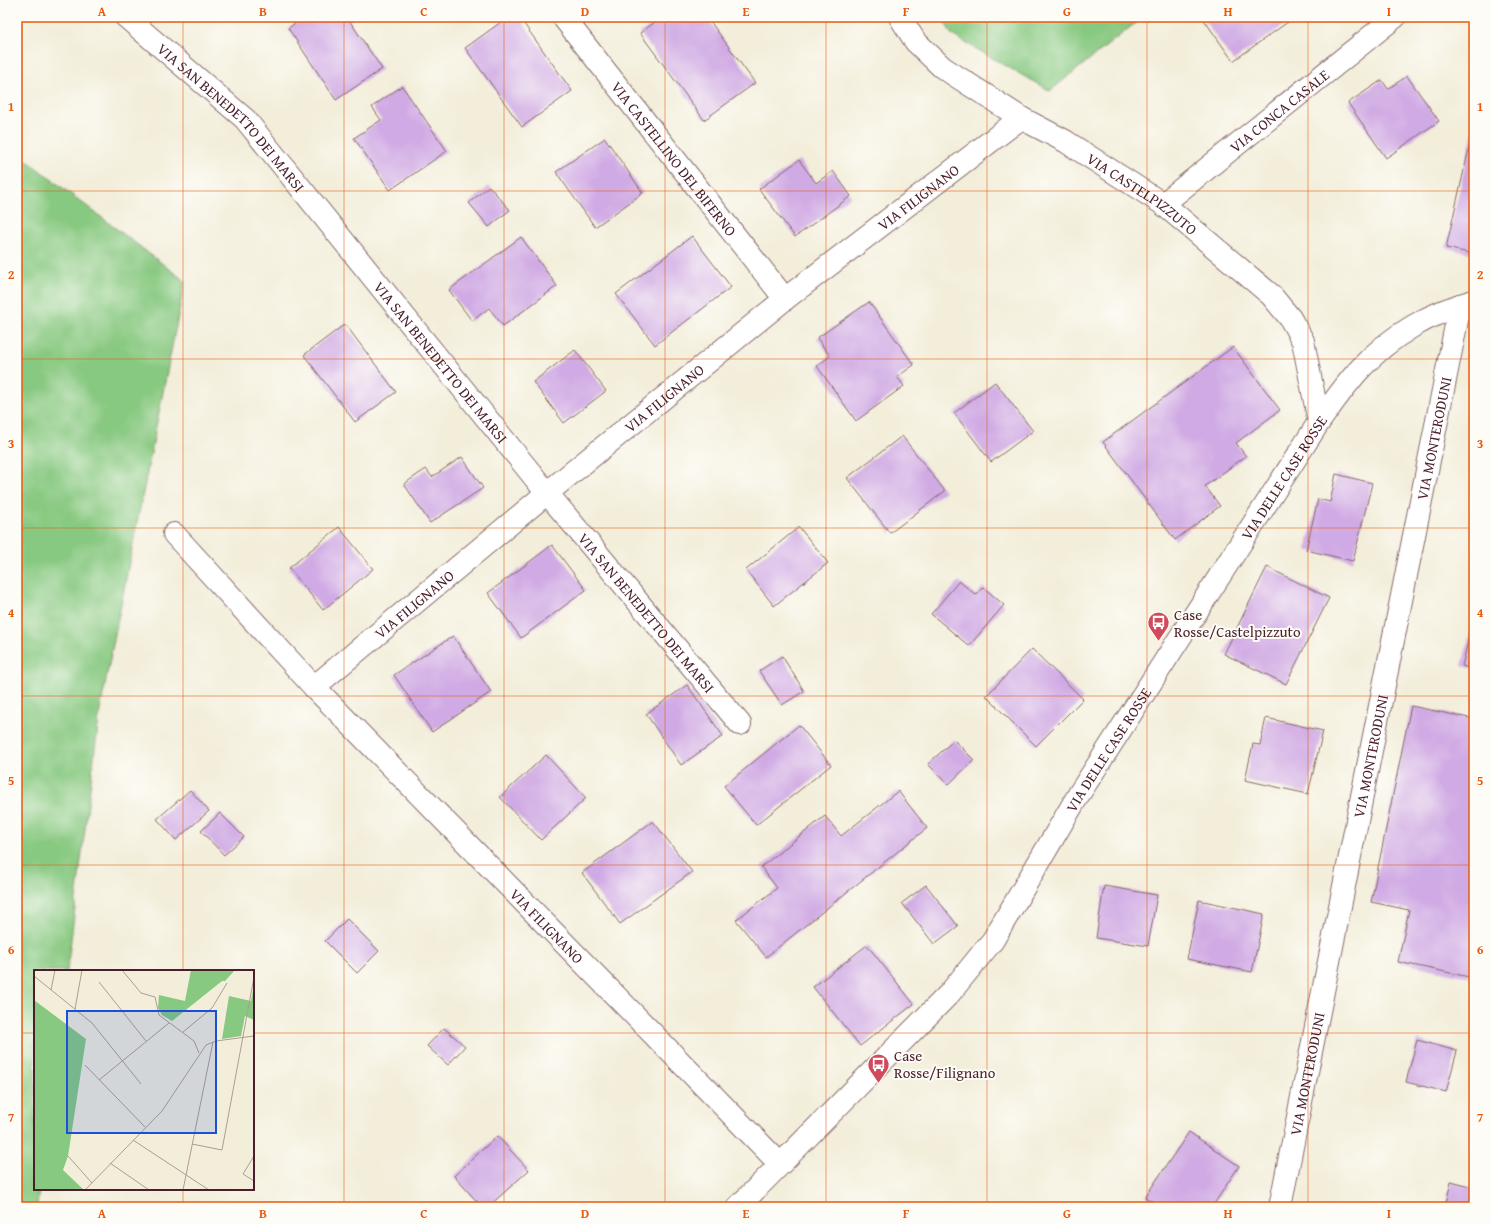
<svg xmlns="http://www.w3.org/2000/svg" width="1491" height="1224" font-family="'Gentium Book Plus',serif">
<style>
.green{fill:#88c981;stroke:#697456}
.building{fill:#d0aae4}
.lines{fill:none;stroke-linecap:round;stroke-linejoin:round}
.minor-casing{stroke:#856768;stroke-width:24}
.minor{stroke:#fff;stroke-width:22}
.grid{fill:none;stroke:#e8590c;stroke-width:1;stroke-opacity:0.55}
.labels{text-anchor:middle;dominant-baseline:central;stroke-width:4;stroke-linejoin:round;paint-order:stroke}
.street-label{font-size:15px;fill:#4a1f2b;stroke:#fdfcf7}
.poi-label{font-size:15px;fill:#4a1f2b;stroke:#fdfcf7;text-anchor:start}
.inset-road{fill:none;stroke:#af9b94;stroke-width:1}
.view{fill:#1d4ed8;fill-opacity:0.15;stroke:#1d4ed8;stroke-width:2}
.inset-edge{fill:none;stroke:#4a1f2b;stroke-width:2}
.neatline{fill:none;stroke:#e8590c;stroke-width:1.5}
.grid-label{font-size:13px;text-anchor:middle;font-weight:bold;fill:#e8590c}
</style>
<rect width="100%" height="100%" fill="#fdfcf7"/>
<filter id="ink" filterUnits="userSpaceOnUse"><feTurbulence type="fractalNoise" baseFrequency=".025" numOctaves="2"/><feDisplacementMap in="SourceGraphic" scale="8" xChannelSelector="R" yChannelSelector="G"/><feConvolveMatrix kernelMatrix="1 2 1 2 8 2 1 2 1" color-interpolation-filters="sRGB"/></filter>
<filter id="wash" filterUnits="userSpaceOnUse"><feTurbulence type="fractalNoise" baseFrequency=".012" numOctaves="4" result="noise"/><feDisplacementMap in="SourceGraphic" scale="16" xChannelSelector="R" yChannelSelector="G"/><feGaussianBlur stdDeviation="0.9" result="paint"/><feColorMatrix in="noise" values="0 0 0 0 0 0 0 0 0 0 0 0 0 0 0 0 0 1.4 0 .05"/><feComposite in="paint" operator="in"/></filter>
<g filter="url(#wash)">
<rect width="100%" height="100%" fill="#f3eeda"/>
<!-- green -->
<path class="green" d="M 942,17 L 1143,17 L 1050,91 L 952,35 Z
M 17,153 L 185,281 L 100,710 L 67,971 L 35,971 L 35,1189 L 39,1189 L 37,1207 L 17,1207 Z"/>
<g id="blocks">
<!-- building -->
<path class="building" d="M 305,17 L 347,17 L 382,69 L 336,100 L 288,28 Z
M 508,17 L 519,17 L 572,91 L 522,127 L 465,48 Z
M 662,17 L 707,17 L 755,83 L 704,120 L 640,33 Z
M 1202,17 L 1295,17 L 1233,61 Z
M 1407,76 L 1439,121 L 1386,158 L 1348,103 L 1382,80 L 1388,89 Z
M 402,86 L 447,151 L 390,190 L 354,138 L 381,120 L 372,107 Z
M 1473,131 L 1474,131 L 1474,254 L 1446,248 Z
M 605,138 L 643,193 L 595,227 L 556,172 Z
M 799,160 L 816,183 L 833,171 L 851,196 L 795,237 L 759,189 Z
M 489,186 L 510,210 L 489,227 L 469,203 Z
M 692,236 L 731,287 L 655,345 L 616,294 Z
M 521,237 L 557,286 L 503,326 L 489,308 L 472,321 L 449,290 Z
M 869,302 L 914,365 L 897,377 L 904,386 L 856,421 L 817,366 L 830,356 L 817,338 Z
M 345,324 L 396,392 L 355,422 L 304,355 Z
M 1233,347 L 1280,410 L 1236,443 L 1246,456 L 1205,486 L 1220,506 L 1175,540 L 1103,442 Z
M 575,350 L 606,391 L 564,423 L 533,382 Z
M 995,382 L 1033,431 L 991,462 L 954,413 Z
M 902,436 L 945,491 L 890,533 L 847,478 Z
M 462,457 L 483,488 L 430,523 L 404,484 L 426,469 L 432,477 Z
M 1336,474 L 1372,483 L 1353,561 L 1306,550 L 1318,499 L 1330,502 Z
M 339,527 L 373,569 L 323,610 L 289,568 Z
M 799,527 L 828,563 L 774,606 L 746,570 Z
M 552,545 L 586,590 L 521,638 L 488,593 Z
M 1267,567 L 1329,598 L 1286,684 L 1224,654 Z
M 959,581 L 976,595 L 983,587 L 1004,605 L 969,646 L 931,614 Z
M 1473,621 L 1474,621 L 1474,669 L 1462,666 Z
M 453,636 L 491,692 L 432,732 L 394,675 Z
M 1032,649 L 1083,699 L 1036,746 L 986,696 Z
M 782,656 L 804,691 L 782,705 L 759,671 Z
M 687,685 L 723,736 L 681,765 L 646,714 Z
M 1411,706 L 1474,719 L 1474,978 L 1398,962 L 1409,910 L 1371,902 Z
M 1266,718 L 1323,731 L 1308,794 L 1245,780 L 1253,744 L 1260,745 Z
M 799,725 L 831,765 L 756,825 L 724,786 Z
M 954,740 L 974,760 L 948,785 L 928,764 Z
M 546,755 L 586,798 L 541,840 L 500,797 Z
M 190,790 L 209,811 L 176,840 L 157,819 Z
M 898,791 L 927,828 L 766,957 L 736,920 L 777,888 L 761,867 L 825,816 L 841,836 Z
M 220,813 L 244,837 L 224,855 L 201,831 Z
M 653,821 L 692,872 L 620,924 L 582,873 Z
M 926,885 L 958,926 L 934,944 L 902,903 Z
M 1104,886 L 1157,895 L 1148,946 L 1096,938 Z
M 1199,900 L 1264,914 L 1252,972 L 1187,959 Z
M 347,919 L 379,951 L 357,973 L 325,941 Z
M 867,945 L 914,1004 L 860,1046 L 813,987 Z
M 444,1028 L 465,1046 L 448,1065 L 427,1046 Z
M 1417,1040 L 1457,1051 L 1446,1092 L 1406,1082 Z
M 1189,1132 L 1239,1166 L 1212,1207 L 1161,1207 L 1145,1197 Z
M 497,1136 L 529,1170 L 488,1207 L 482,1207 L 454,1176 Z
M 1451,1182 L 1474,1188 L 1474,1207 L 1445,1207 Z"/>
</g>
</g>
<g filter="url(#ink)">
<use href="#blocks" fill-opacity="0" stroke="#856768" stroke-width="1"/>
<g class="lines">
<defs>
<g id="minor">
<path id="s1" d="M 126,17 L 245,119 L 547,493 L 740,724"/>
<path id="s2" d="M 563,17 L 785,299"/>
<path id="s3" d="M 900,17 L 915,41 L 942,67 L 1021,118 L 1065,141 L 1163,204 L 1271,295 L 1290,318 L 1303,341 L 1319,422"/>
<path id="s4" d="M 1163,204 L 1395,17"/>
<path id="s5" d="M 174,534 L 314,687 L 780,1164"/>
<path id="s6" d="M 314,687 L 547,493 L 785,299 L 1021,118"/>
<path id="s7" d="M 738,1207 L 949,994 L 993,940 L 1079,794 L 1319,422 C 1332,404 1345,385 1360,369 C 1390,336 1431,312 1474,301"/>
<path id="s8" d="M 1280,1207 L 1460,305"/>
</g>
</defs>
<!-- minor casing -->
<use href="#minor" class="minor-casing"/>
<!-- minor -->
<use href="#minor" class="minor"/>
</g>
</g>
<!-- grid -->
<path class="grid" d="M 183,17 L 183,971M 344,17 L 344,1207M 504,17 L 504,1207M 665,17 L 665,1207M 826,17 L 826,1207M 987,17 L 987,1207M 1147,17 L 1147,1207M 1308,17 L 1308,1207M 17,191 L 1474,191M 17,359 L 1474,359M 17,528 L 1474,528M 17,696 L 1474,696M 17,865 L 1474,865M 17,1033 L 35,1033M 253,1033 L 1474,1033M 183,1189 L 183,1207"/>
<!-- icons -->
<defs>
<symbol id="bus-pin" viewBox="-11 -11 22 30"><path d="M0 17L-7.5 6A9.5 9.5 0 1 1 7.5 6Z" fill="#d1495b" stroke="#fdfcf7"/><path d="M-5-6H5V4H4V6H2V4H-2V6H-4V4H-5ZM-3.5-4V0h7V-4ZM-3.5 1.2v1.5H-2V1.2ZM2 1.2v1.5H3.5V1.2Z" fill="#fff"/></symbol>
</defs>
<g fill-rule="evenodd">
<use href="#bus-pin" x="1146" y="610" width="25" height="34"/>
<use href="#bus-pin" x="866" y="1052" width="25" height="34"/>
</g>
<g class="labels">
<!-- street labels -->
<g class="street-label">
<text stroke="none"><textPath href="#s4" startOffset="149">VIA CONCA CASALE</textPath></text>
<text stroke="none"><textPath href="#s1" startOffset="146">VIA SAN BENEDETTO DEI MARSI</textPath></text>
<text stroke="none"><textPath href="#s2" startOffset="180">VIA CASTELLINO DEL BIFERNO</textPath></text>
<text stroke="none"><textPath href="#s3" startOffset="303">VIA CASTELPIZZUTO</textPath></text>
<text stroke="none"><textPath href="#s6" startOffset="778">VIA FILIGNANO</textPath></text>
<text stroke="none"><textPath href="#s1" startOffset="469">VIA SAN BENEDETTO DEI MARSI</textPath></text>
<text stroke="none"><textPath href="#s6" startOffset="454">VIA FILIGNANO</textPath></text>
<text stroke="none"><textPath href="#s8" startOffset="784">VIA MONTERODUNI</textPath></text>
<text stroke="none"><textPath href="#s7" startOffset="916">VIA DELLE CASE ROSSE</textPath></text>
<text stroke="none"><textPath href="#s6" startOffset="130">VIA FILIGNANO</textPath></text>
<text stroke="none"><textPath href="#s1" startOffset="793">VIA SAN BENEDETTO DEI MARSI</textPath></text>
<text stroke="none"><textPath href="#s7" startOffset="592">VIA DELLE CASE ROSSE</textPath></text>
<text stroke="none"><textPath href="#s8" startOffset="460">VIA MONTERODUNI</textPath></text>
<text stroke="none"><textPath href="#s5" startOffset="541">VIA FILIGNANO</textPath></text>
<text stroke="none"><textPath href="#s8" startOffset="136">VIA MONTERODUNI</textPath></text>
</g>
<!-- poi labels -->
<g class="poi-label">
<text x="1174" y="614">Case<tspan x="1174" dy="17">Rosse/Castelpizzuto</tspan></text>
<text x="894" y="1055">Case<tspan x="894" dy="17">Rosse/Filignano</tspan></text>
</g>
</g>
<!-- overview -->
<g transform="translate(34 970)">
<rect width="220" height="220" fill="#f3eeda"/>
<path d="M 157,0 L 201,0 L 191,11 L 188,11 L 138,51 L 128,45 L 124,38 L 125,25 L 151,31 ZM 220,15 L 220,50 L 211,46 L 207,66 L 188,69 L 195,26 L 217,31 ZM 0,30 L 52,69 L 34,186 L 29,200 L 50,220 L 0,220 Z" fill="#88c981"/>
<path class="inset-road" d="M 88,0 L 107,23 L 121,27 L 125,45 L 160,71 L 165,83M 0,6 L 58,53 L 107,114M 65,12 L 112,71M 17,20 L 21,0M 41,39 L 48,0M 149,62 L 178,38 L 193,13M 51,95 L 111,157M 65,110 L 135,53M 99,170 L 175,220M 158,174 L 188,180 L 220,7M 34,186 L 58,213M 220,186 L 209,204 L 220,211M 76,193 L 115,220M 51,220 L 128,141 L 172,75 L 182,71 L 220,66M 149,220 L 179,72"/>
<path class="view" d="M 33,41 L 182,41 L 182,163 L 33,163 Z"/>
<rect width="220" height="220" class="inset-edge"/>
</g>
<!-- margin -->
<rect width="1491" height="1224" fill="none" stroke="#fdfcf7" stroke-width="44"/>
<rect x="22" y="22" width="1447" height="1180" class="neatline"/>
<g class="grid-label">
<text x="102" y="16">A</text>
<text x="263" y="16">B</text>
<text x="424" y="16">C</text>
<text x="585" y="16">D</text>
<text x="746" y="16">E</text>
<text x="906" y="16">F</text>
<text x="1067" y="16">G</text>
<text x="1228" y="16">H</text>
<text x="1389" y="16">I</text>
<text x="11" y="111">1</text>
<text x="1480" y="111">1</text>
<text x="11" y="279">2</text>
<text x="1480" y="279">2</text>
<text x="11" y="448">3</text>
<text x="1480" y="448">3</text>
<text x="11" y="617">4</text>
<text x="1480" y="617">4</text>
<text x="11" y="785">5</text>
<text x="1480" y="785">5</text>
<text x="11" y="954">6</text>
<text x="1480" y="954">6</text>
<text x="11" y="1122">7</text>
<text x="1480" y="1122">7</text>
<text x="102" y="1218">A</text>
<text x="263" y="1218">B</text>
<text x="424" y="1218">C</text>
<text x="585" y="1218">D</text>
<text x="746" y="1218">E</text>
<text x="906" y="1218">F</text>
<text x="1067" y="1218">G</text>
<text x="1228" y="1218">H</text>
<text x="1389" y="1218">I</text>
</g>
</svg>
